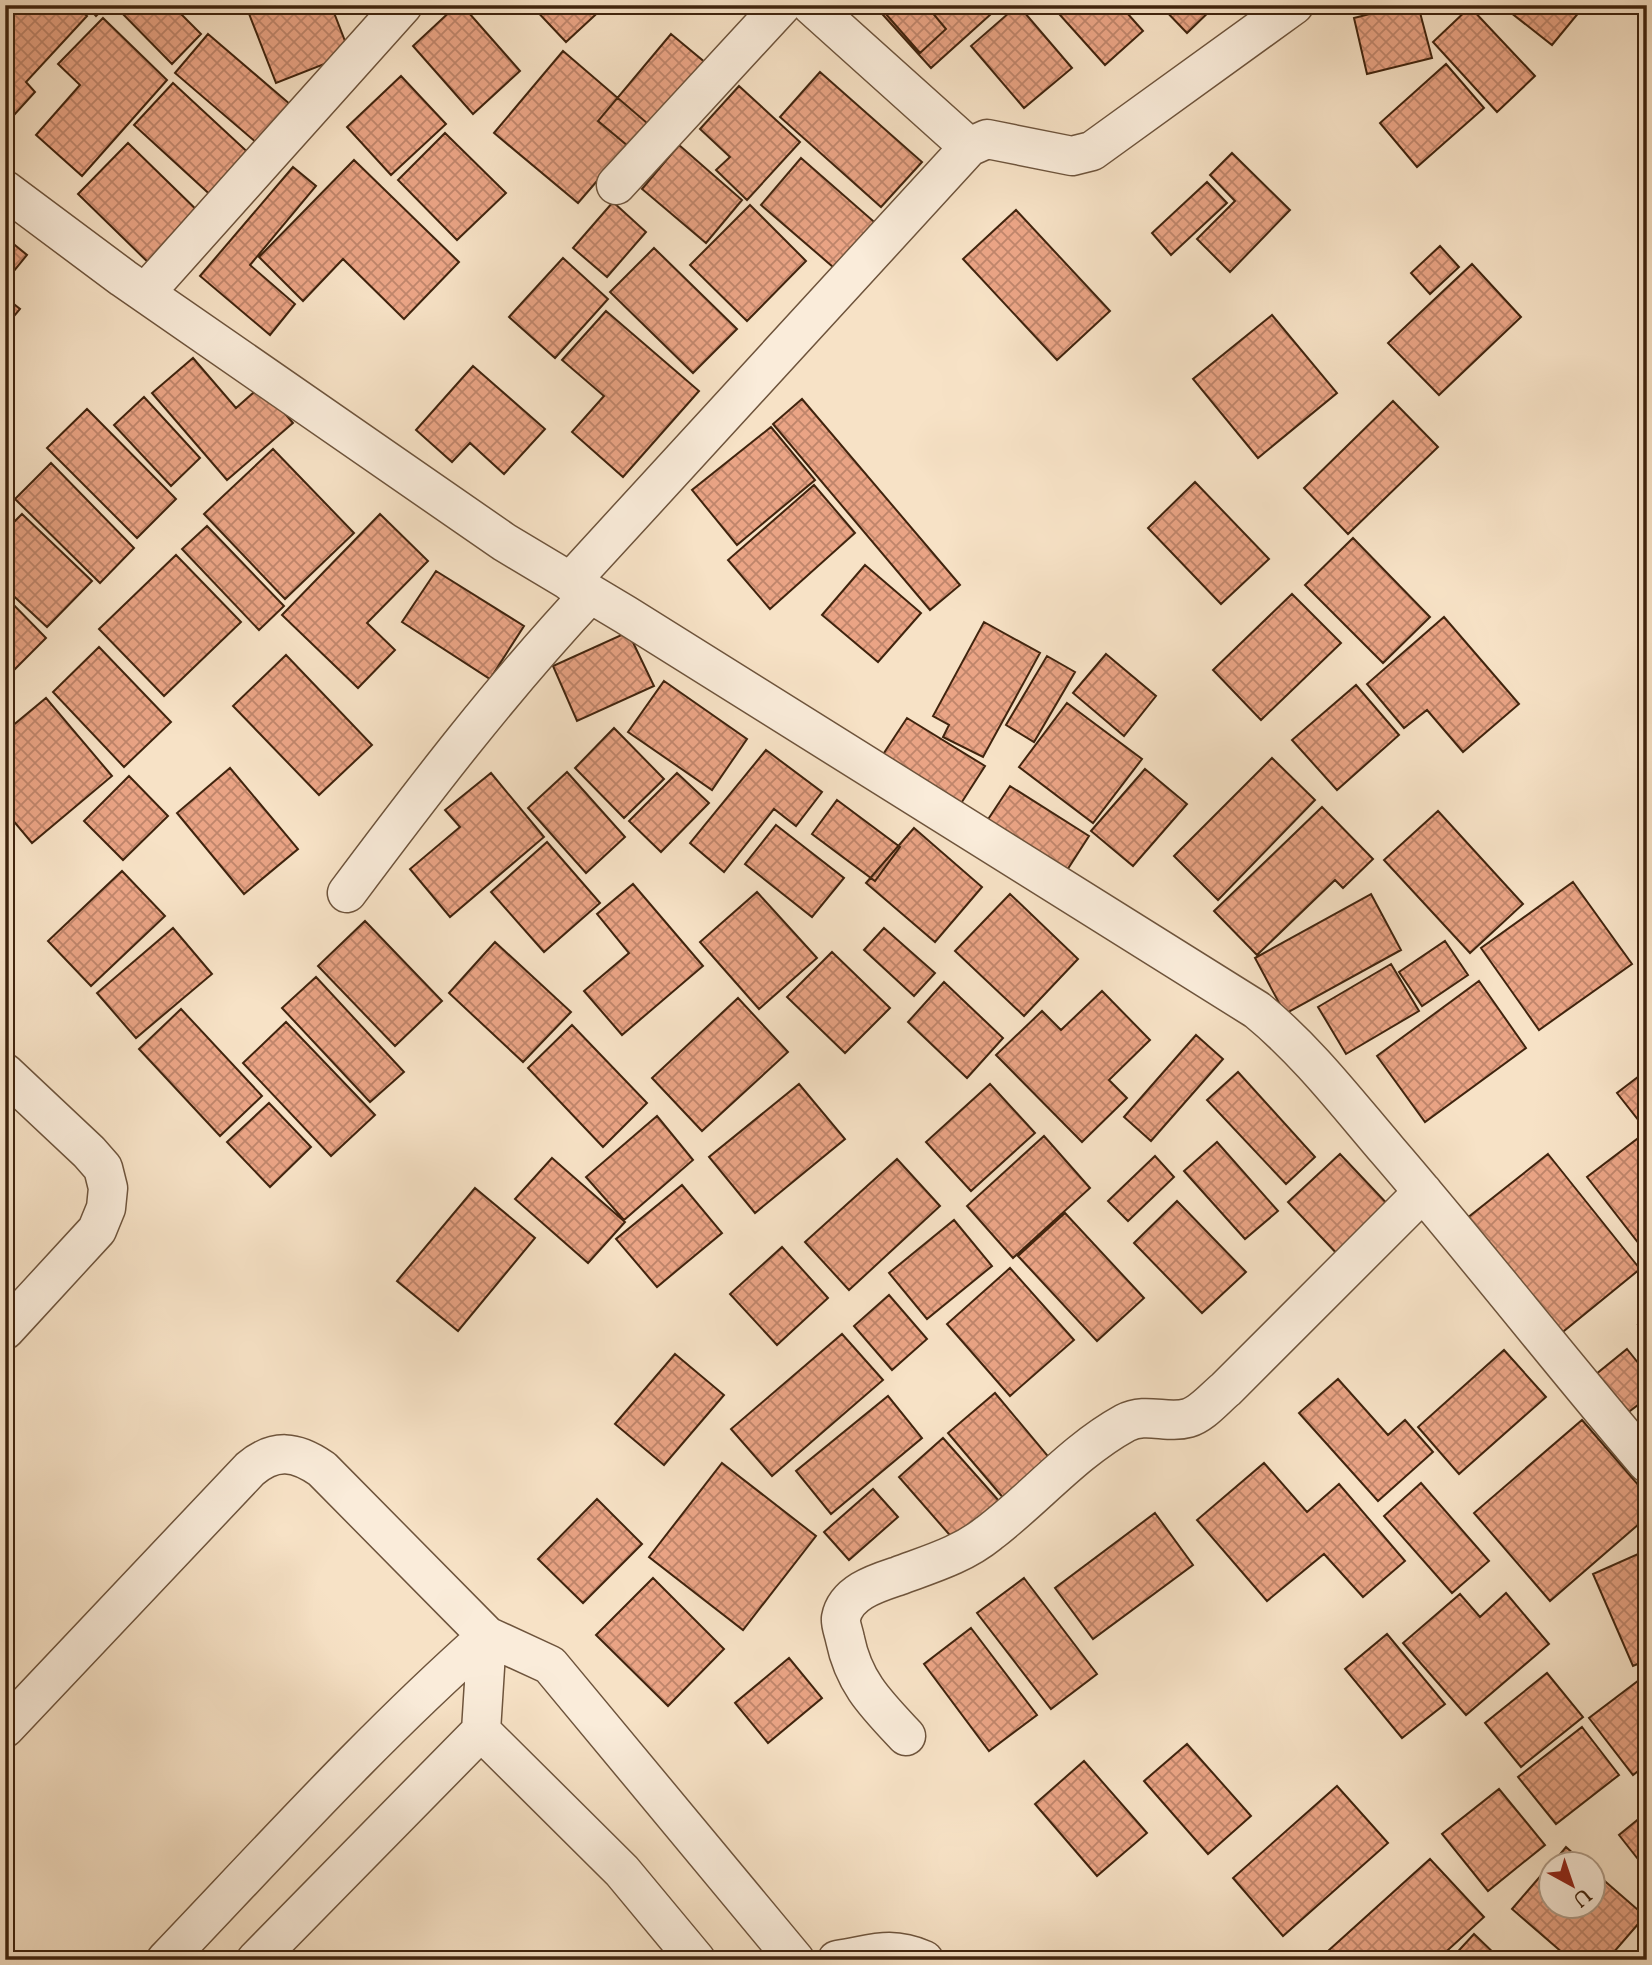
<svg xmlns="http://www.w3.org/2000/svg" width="1652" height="1965" font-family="'Sorts Mill Goudy',serif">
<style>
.building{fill:url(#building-cross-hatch);stroke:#40240e;stroke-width:2}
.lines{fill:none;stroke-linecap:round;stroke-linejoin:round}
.minor-casing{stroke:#6e543c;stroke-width:41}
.minor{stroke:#faecda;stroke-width:38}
</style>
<defs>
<pattern id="building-cross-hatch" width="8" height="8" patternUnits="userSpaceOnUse" patternTransform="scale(1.75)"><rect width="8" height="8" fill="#eaa485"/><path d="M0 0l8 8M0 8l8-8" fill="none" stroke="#bf856b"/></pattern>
</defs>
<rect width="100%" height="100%" fill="#f7e2c6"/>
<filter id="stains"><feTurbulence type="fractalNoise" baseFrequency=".00286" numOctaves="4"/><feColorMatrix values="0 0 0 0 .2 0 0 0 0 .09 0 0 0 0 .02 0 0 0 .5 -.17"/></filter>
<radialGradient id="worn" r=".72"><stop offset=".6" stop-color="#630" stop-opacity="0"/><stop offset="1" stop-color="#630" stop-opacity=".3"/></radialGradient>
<!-- building -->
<path class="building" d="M 23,5 L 75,5 L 87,16 L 26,82 L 35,92 L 5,125 L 5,24 Z
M 86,5 L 107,5 L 96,16 Z
M 114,5 L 172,5 L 201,34 L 172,64 Z
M 248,5 L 331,5 L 350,54 L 276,83 L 246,6 Z
M 457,5 L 462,5 L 520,71 L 473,114 L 413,46 Z
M 531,5 L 606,5 L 566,42 Z
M 874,5 L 1001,5 L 931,68 Z
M 893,5 L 926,5 L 946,29 L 920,53 L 885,13 Z
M 1018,5 L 1072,68 L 1024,108 L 971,46 Z
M 1051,5 L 1120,5 L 1143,31 L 1105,65 Z
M 1160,5 L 1216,5 L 1187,33 Z
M 1405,5 L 1418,5 L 1432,58 L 1367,74 L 1354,18 Z
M 1501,5 L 1585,5 L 1552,45 Z
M 1470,7 L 1535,76 L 1497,112 L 1433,42 Z
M 103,18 L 167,80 L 82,176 L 36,135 L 80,85 L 58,64 Z
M 208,34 L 298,111 L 265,150 L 175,73 Z
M 671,34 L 707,64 L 634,151 L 598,121 Z
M 563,51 L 647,123 L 578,203 L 494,133 Z
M 1446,64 L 1484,108 L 1417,167 L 1380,123 Z
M 820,72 L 922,162 L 881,207 L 780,117 Z
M 401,76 L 446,124 L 391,175 L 347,127 Z
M 173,83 L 254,158 L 216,200 L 134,125 Z
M 739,86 L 800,142 L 747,200 L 716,170 L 730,157 L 700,129 Z
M 445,133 L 506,193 L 457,240 L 398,180 Z
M 128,143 L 205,218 L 155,269 L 78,194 Z
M 679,145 L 742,200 L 706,243 L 642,189 Z
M 1232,153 L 1290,210 L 1230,272 L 1197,239 L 1235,201 L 1210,175 Z
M 801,158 L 880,227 L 840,273 L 761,205 Z
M 354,160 L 459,262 L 404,319 L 343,259 L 303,301 L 259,257 Z
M 293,167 L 316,186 L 250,265 L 295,304 L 270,335 L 200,276 Z
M 1207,182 L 1227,203 L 1171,255 L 1152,233 Z
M 613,202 L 646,232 L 607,277 L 573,248 Z
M 750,205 L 806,261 L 747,321 L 690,265 Z
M 1016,210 L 1110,311 L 1057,360 L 963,259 Z
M 5,237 L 27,255 L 5,282 Z
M 1440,246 L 1459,267 L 1430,294 L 1411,273 Z
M 654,248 L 737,329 L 693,373 L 610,292 Z
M 563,258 L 608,299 L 555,358 L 509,317 Z
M 1472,264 L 1521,317 L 1439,395 L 1388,343 Z
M 5,297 L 20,309 L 5,327 Z
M 606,311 L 699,391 L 623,477 L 572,432 L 604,396 L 562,360 Z
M 1272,315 L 1337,393 L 1258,458 L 1193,379 Z
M 193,358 L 236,408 L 261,386 L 293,423 L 227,480 L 152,393 Z
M 473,366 L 545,429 L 504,474 L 470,443 L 452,462 L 416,430 Z
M 144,397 L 200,458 L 171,486 L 114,425 Z
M 802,399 L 960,585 L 930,610 L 773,424 Z
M 1393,401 L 1438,447 L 1348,534 L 1304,488 Z
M 87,409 L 176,499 L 137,538 L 47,448 Z
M 771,427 L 815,480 L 737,545 L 692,490 Z
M 273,449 L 354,533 L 285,599 L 204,514 Z
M 51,463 L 134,548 L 100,583 L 15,499 Z
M 1195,482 L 1269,559 L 1221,604 L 1148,528 Z
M 814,485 L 855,533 L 770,609 L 728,560 Z
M 22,514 L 92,581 L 47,627 L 5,588 L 5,531 Z
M 380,514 L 428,561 L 367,623 L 395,650 L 358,688 L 282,615 Z
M 207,526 L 284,606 L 259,630 L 182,549 Z
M 1353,538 L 1430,617 L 1383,663 L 1305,585 Z
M 176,555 L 241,622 L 164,696 L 99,629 Z
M 865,565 L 921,613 L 878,662 L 822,615 Z
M 436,571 L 524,626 L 490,679 L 402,622 Z
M 1292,594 L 1341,643 L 1261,720 L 1213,670 Z
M 5,596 L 46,638 L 5,679 Z
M 1444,617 L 1519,704 L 1463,752 L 1427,710 L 1404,728 L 1367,684 Z
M 984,622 L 1040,653 L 983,757 L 943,737 L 949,725 L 933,716 Z
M 628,632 L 654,686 L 577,721 L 553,666 Z
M 99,647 L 171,722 L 124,767 L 53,692 Z
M 1106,654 L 1156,696 L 1124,736 L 1073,693 Z
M 286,655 L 372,745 L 319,795 L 233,706 Z
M 1047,656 L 1075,672 L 1034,742 L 1006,725 Z
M 664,681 L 747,739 L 712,790 L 628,732 Z
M 1356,685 L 1399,735 L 1337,790 L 1292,740 Z
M 46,698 L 112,776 L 32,843 L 5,811 L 5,732 Z
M 1067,703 L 1142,759 L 1093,823 L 1019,767 Z
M 907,718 L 985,766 L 960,805 L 882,756 Z
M 614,728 L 664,779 L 624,818 L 575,768 Z
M 766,750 L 822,792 L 796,826 L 774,809 L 724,872 L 690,843 Z
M 1272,758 L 1315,800 L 1218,900 L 1174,856 Z
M 230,768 L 298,849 L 244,894 L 177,813 Z
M 1145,769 L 1187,804 L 1133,866 L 1091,831 Z
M 567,772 L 625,837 L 586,873 L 528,808 Z
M 491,773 L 544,837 L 450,917 L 410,869 L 460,827 L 445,810 Z
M 677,773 L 709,803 L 661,852 L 629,821 Z
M 129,776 L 168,816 L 123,860 L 84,821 Z
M 1010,786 L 1089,836 L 1060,881 L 981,830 Z
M 837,800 L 900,847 L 875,881 L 812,834 Z
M 1322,807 L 1373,859 L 1343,888 L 1335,880 L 1257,955 L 1214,911 Z
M 1438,811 L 1523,904 L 1470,953 L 1384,860 Z
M 776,825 L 844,878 L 812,917 L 745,864 Z
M 914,828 L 982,887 L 935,942 L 866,883 Z
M 547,842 L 600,903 L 544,952 L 491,892 Z
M 122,871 L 165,916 L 91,986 L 48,941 Z
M 1573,882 L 1632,964 L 1539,1030 L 1481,948 Z
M 633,884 L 703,966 L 622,1035 L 584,991 L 629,953 L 597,914 Z
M 757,892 L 817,958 L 759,1009 L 700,942 Z
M 1010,894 L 1078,959 L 1024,1016 L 955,951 Z
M 1371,894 L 1401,950 L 1285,1014 L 1255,958 Z
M 365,921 L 442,1001 L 395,1046 L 318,966 Z
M 173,928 L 212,974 L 136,1038 L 97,993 Z
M 884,928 L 935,973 L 914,996 L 864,950 Z
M 1445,941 L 1468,975 L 1422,1006 L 1399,972 Z
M 495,942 L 571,1012 L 523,1062 L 449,993 Z
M 832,952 L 890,1008 L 845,1053 L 787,997 Z
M 1391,964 L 1419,1011 L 1346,1054 L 1318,1007 Z
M 316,977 L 404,1072 L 370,1102 L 282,1008 Z
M 1479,981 L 1526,1048 L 1425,1122 L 1377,1056 Z
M 944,982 L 1003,1038 L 967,1078 L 908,1022 Z
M 1102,991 L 1150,1040 L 1109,1080 L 1127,1098 L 1082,1142 L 996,1055 L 1042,1011 L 1061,1030 Z
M 738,998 L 788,1052 L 702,1131 L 652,1078 Z
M 181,1009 L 262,1096 L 220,1136 L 139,1049 Z
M 286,1022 L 375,1115 L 331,1156 L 243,1063 Z
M 572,1025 L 647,1103 L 603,1147 L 528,1068 Z
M 1196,1035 L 1223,1059 L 1151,1141 L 1124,1117 Z
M 1647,1070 L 1647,1131 L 1617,1093 Z
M 1238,1072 L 1315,1157 L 1286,1184 L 1207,1100 Z
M 799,1084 L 845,1139 L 755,1213 L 709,1157 Z
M 990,1084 L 1035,1133 L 971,1191 L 926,1142 Z
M 269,1103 L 311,1147 L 270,1187 L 227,1142 Z
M 657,1116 L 693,1160 L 624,1220 L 586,1177 Z
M 1044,1136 L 1090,1188 L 1013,1258 L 967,1206 Z
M 1641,1136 L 1647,1144 L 1647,1254 L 1587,1177 Z
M 1217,1142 L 1278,1211 L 1245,1239 L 1184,1171 Z
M 1340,1154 L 1393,1210 L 1341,1258 L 1288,1202 Z
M 1548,1154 L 1640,1269 L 1559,1335 L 1466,1219 Z
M 1155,1156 L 1174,1177 L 1128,1221 L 1108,1201 Z
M 552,1158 L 625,1222 L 588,1263 L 515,1199 Z
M 897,1159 L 940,1206 L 849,1290 L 805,1242 Z
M 682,1185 L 722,1233 L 657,1287 L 616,1239 Z
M 475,1188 L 535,1238 L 458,1331 L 397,1281 Z
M 1177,1201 L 1246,1272 L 1202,1313 L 1134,1243 Z
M 1065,1213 L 1144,1298 L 1097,1341 L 1018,1256 Z
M 954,1220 L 992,1266 L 927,1319 L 889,1273 Z
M 782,1247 L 828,1298 L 777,1345 L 730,1294 Z
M 1010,1268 L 1074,1340 L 1010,1396 L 947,1324 Z
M 889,1295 L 927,1339 L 892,1370 L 854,1326 Z
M 1647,1318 L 1647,1336 L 1638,1325 Z
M 842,1334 L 883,1380 L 772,1476 L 731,1429 Z
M 1627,1349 L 1647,1374 L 1647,1398 L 1626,1414 L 1595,1375 Z
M 1504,1350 L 1546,1397 L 1459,1474 L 1418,1427 Z
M 675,1354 L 724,1395 L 664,1465 L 615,1424 Z
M 1338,1379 L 1388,1435 L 1405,1420 L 1433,1452 L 1378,1501 L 1299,1413 Z
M 995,1393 L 1052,1461 L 1005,1500 L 948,1433 Z
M 888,1396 L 922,1438 L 831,1514 L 796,1471 Z
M 1582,1420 L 1647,1495 L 1647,1517 L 1550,1601 L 1474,1513 Z
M 943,1438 L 999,1501 L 955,1541 L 899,1477 Z
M 722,1463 L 816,1536 L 743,1630 L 649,1557 Z
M 1264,1463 L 1307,1512 L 1339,1484 L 1405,1561 L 1363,1597 L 1324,1554 L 1267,1601 L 1197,1520 Z
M 1421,1483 L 1489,1561 L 1452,1593 L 1384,1516 Z
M 873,1489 L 898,1517 L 849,1560 L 824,1532 Z
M 597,1499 L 642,1544 L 583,1603 L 538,1559 Z
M 1155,1513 L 1193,1565 L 1093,1639 L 1055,1588 Z
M 1647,1550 L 1647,1660 L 1633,1666 L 1593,1574 Z
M 653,1578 L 724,1649 L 668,1706 L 596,1635 Z
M 1024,1578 L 1097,1674 L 1051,1709 L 977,1613 Z
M 1506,1593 L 1549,1644 L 1466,1715 L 1403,1643 L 1460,1594 L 1480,1617 Z
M 971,1628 L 1037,1715 L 989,1751 L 924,1664 Z
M 1387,1634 L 1445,1704 L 1402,1738 L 1345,1669 Z
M 789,1658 L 822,1698 L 768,1743 L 735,1703 Z
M 1547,1673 L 1583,1717 L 1521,1767 L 1485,1723 Z
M 1647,1674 L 1647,1764 L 1633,1775 L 1589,1718 Z
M 1582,1727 L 1619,1775 L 1556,1824 L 1518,1777 Z
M 1187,1744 L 1251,1816 L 1208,1854 L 1144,1781 Z
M 1084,1761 L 1147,1833 L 1097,1876 L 1035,1804 Z
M 1337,1786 L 1388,1843 L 1283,1936 L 1233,1878 Z
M 1499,1789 L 1545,1845 L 1488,1891 L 1442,1834 Z
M 1647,1812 L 1647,1859 L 1641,1863 L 1619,1835 Z
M 1566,1847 L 1585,1864 L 1552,1864 Z
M 1430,1859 L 1484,1917 L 1437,1960 L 1318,1960 Z
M 1550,1865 L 1550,1906 L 1592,1906 L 1592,1870 L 1645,1916 L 1607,1960 L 1571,1960 L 1512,1909 Z
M 1474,1934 L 1501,1960 L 1450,1960 Z"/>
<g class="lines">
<defs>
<path id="minor" d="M 811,5 L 969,147
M 616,185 L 782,5
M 5,190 L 123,278 L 504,542 L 626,615 L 1257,1010 C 1307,1051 1346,1102 1388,1151 C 1476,1253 1559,1360 1647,1463
M 145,293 L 403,5
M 570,582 L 969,147 L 987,139 L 1072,156 L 1092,151 L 1294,5
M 347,893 C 424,790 502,688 590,594
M 5,1073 L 89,1152 L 103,1168 L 108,1188 L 106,1208 L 97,1230 L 5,1330
M 5,1728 L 250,1469 C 275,1448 296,1451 322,1469 L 487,1636 L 481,1731
M 906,1736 C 876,1704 854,1683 845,1639 C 844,1633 840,1624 841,1618 C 846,1592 877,1583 898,1576 C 930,1564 962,1555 989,1533 C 1035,1498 1074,1451 1125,1423 C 1146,1412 1167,1424 1188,1418 C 1202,1414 1215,1398 1226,1389 L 1423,1192
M 166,1960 C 271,1850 373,1737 487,1636 L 550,1665 L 795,1960
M 256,1960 L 481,1731 L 622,1871 L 696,1960
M 837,1960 C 872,1955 889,1945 924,1960"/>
</defs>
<!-- minor casing -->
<use href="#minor" class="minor-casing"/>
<!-- minor -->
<use href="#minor" class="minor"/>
</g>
<!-- margin -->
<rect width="1652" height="1965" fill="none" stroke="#f7e2c6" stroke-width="28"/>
<rect x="7" y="7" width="1638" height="1951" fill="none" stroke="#40240e" stroke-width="3.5"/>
<rect x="14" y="14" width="1624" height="1937" fill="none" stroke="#40240e" stroke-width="2"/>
<!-- north arrow -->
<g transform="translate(1572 1885) rotate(140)"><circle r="33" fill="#faecda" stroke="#b09c88" stroke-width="2"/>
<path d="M0-5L12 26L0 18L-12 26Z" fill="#8f2418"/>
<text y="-10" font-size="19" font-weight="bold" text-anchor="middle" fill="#40240e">U</text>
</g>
<rect width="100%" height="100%" filter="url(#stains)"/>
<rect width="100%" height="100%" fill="url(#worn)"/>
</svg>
